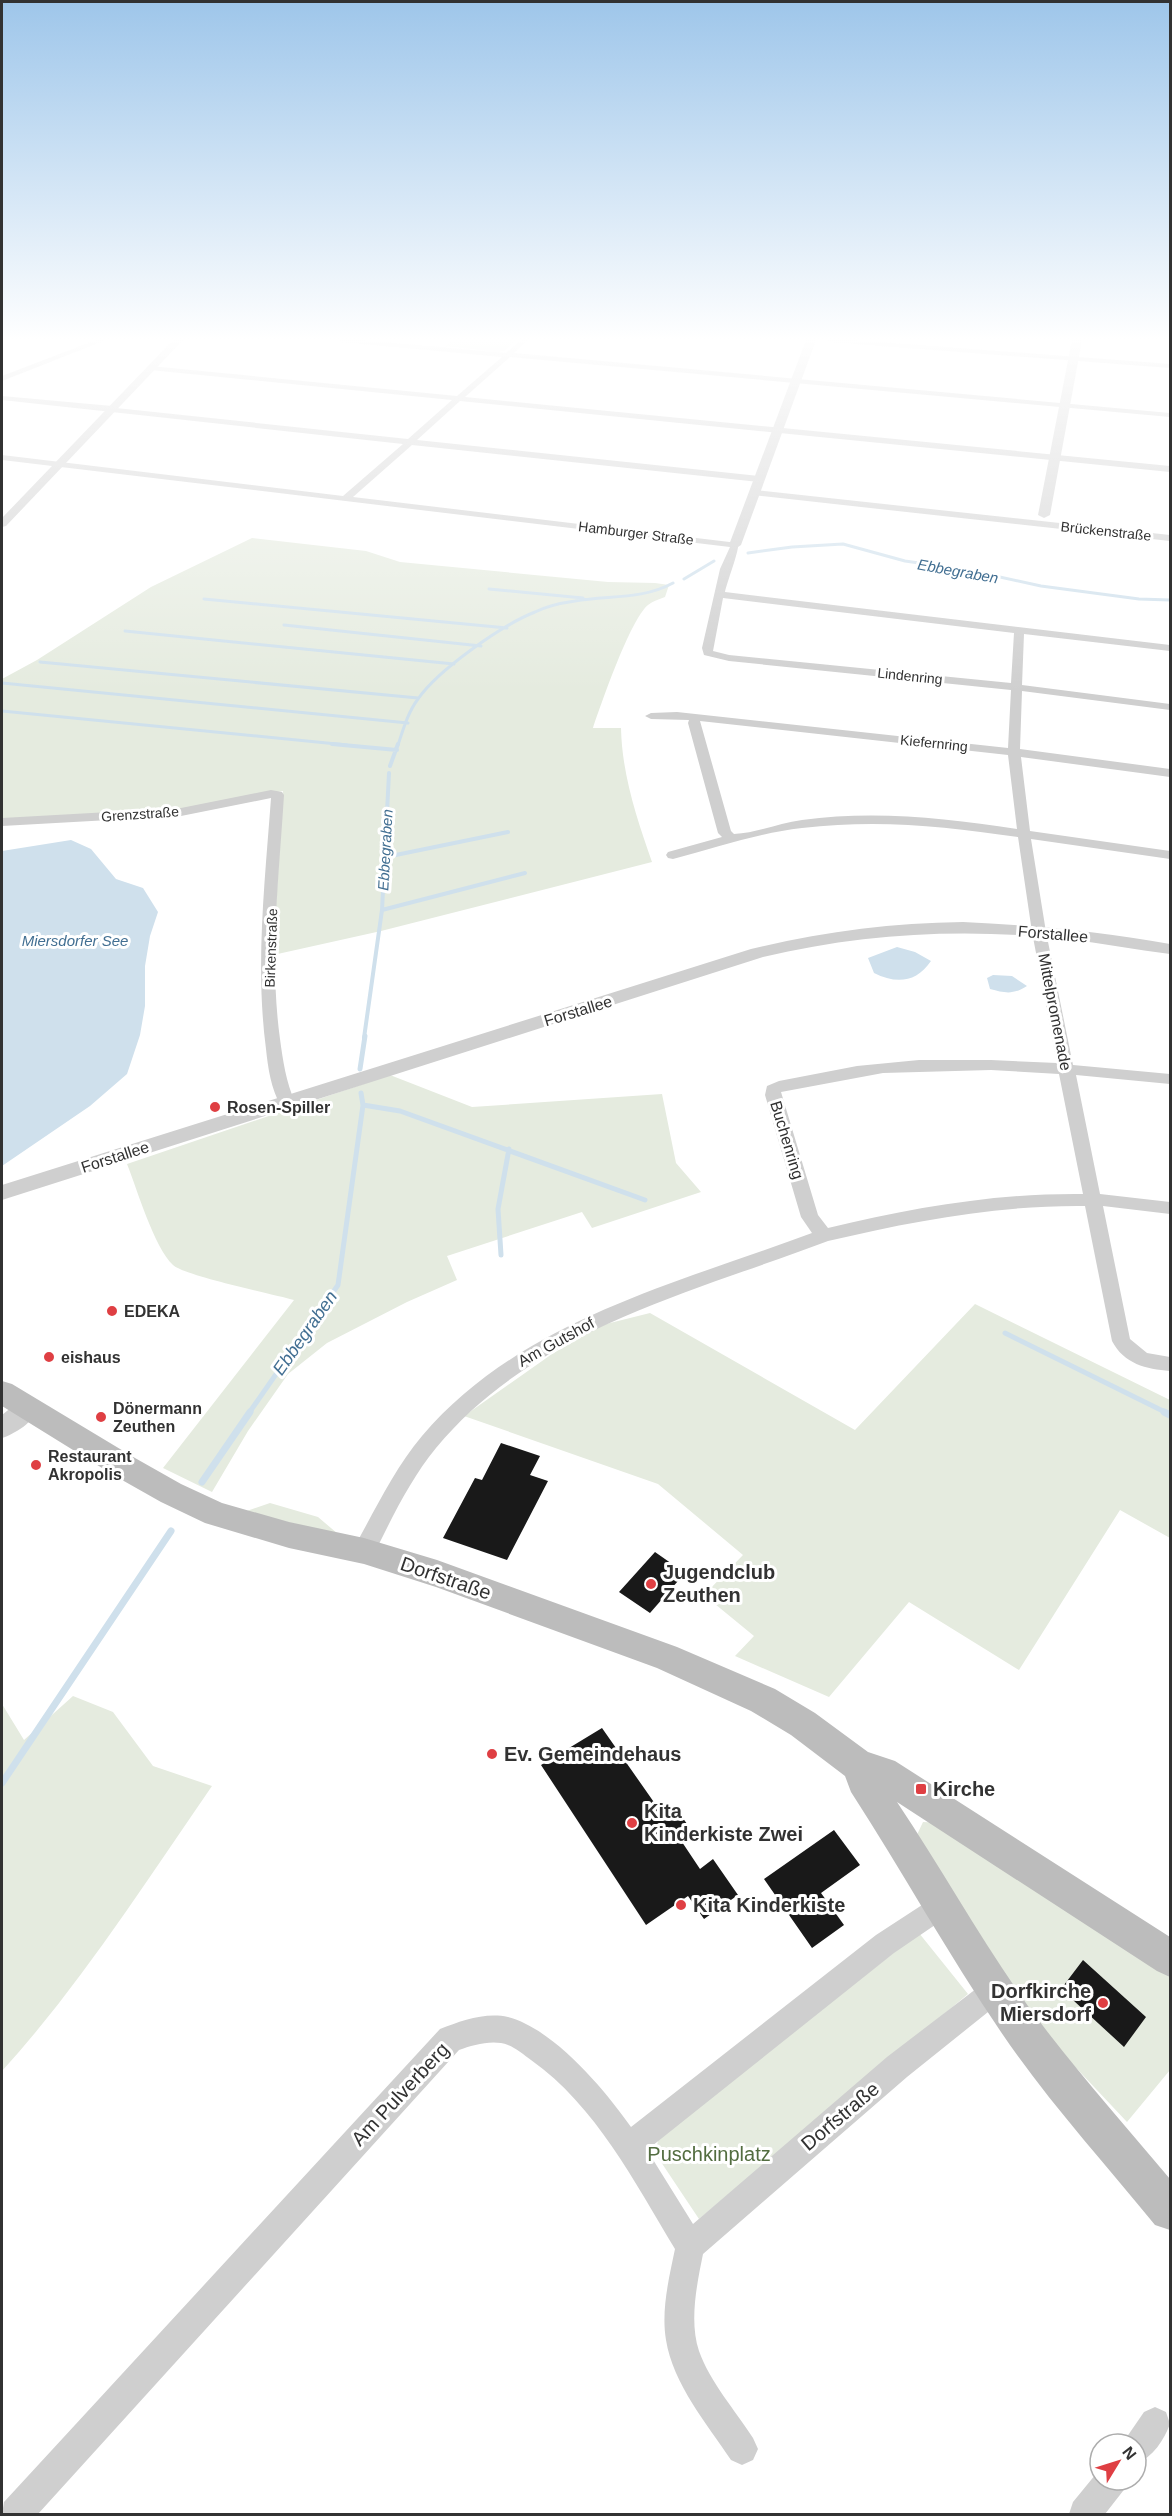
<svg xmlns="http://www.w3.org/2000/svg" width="1172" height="2516" font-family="Arial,sans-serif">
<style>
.green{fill:#e5ebdf}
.water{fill:#cfe0ec}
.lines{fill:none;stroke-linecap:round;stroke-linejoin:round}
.stream-far3{stroke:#cfe0ec;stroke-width:3}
.stream-far2{stroke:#cfe0ec;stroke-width:4}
.stream-far1{stroke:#cfe0ec;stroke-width:5}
.stream{stroke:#cfe0ec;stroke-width:7}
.building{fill:#191919}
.minor{fill:#cfcfcf;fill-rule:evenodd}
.tertiary{fill:#cfcfcf;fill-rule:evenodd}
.secondary{fill:#bcbcbc;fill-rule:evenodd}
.poi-dot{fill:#df3f43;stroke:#fff;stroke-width:2}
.labels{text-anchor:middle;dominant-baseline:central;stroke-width:6;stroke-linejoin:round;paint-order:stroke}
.far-street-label{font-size:14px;fill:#323232;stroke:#fff}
.far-water-label{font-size:15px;font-style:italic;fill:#426f92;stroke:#fff}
.street-label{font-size:16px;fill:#323232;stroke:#fff}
.poi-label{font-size:16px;font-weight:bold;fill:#323232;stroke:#fff;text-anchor:start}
.water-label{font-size:18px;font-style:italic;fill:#426f92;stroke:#fff}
.near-poi-label{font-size:20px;font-weight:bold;fill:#323232;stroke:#fff;text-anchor:start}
.near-street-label{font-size:20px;fill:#323232;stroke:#fff}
.near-park-label{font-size:20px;fill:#536d40;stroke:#fff}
</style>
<rect width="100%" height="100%" fill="#fff"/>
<!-- green -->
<path class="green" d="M 453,340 L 517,340 L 504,351 L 497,352 L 445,346 Z
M 252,538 L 366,551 L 400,562 L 608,582 L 655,583 L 669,585 L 665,597 C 660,599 653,601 648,605 C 630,620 602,702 593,728 L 621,728 C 622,775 637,819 652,862 L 381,931 L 273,955 L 283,791 L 182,810 L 2,820 L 2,679 L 37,660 L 151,587 Z
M 390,1075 L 472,1107 L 662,1094 L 676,1163 L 701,1192 L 592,1228 L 582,1212 L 447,1256 L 457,1280 L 407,1302 L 327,1343 L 288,1374 L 248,1431 L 212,1492 L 163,1468 L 294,1300 C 273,1294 185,1276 173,1265 C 154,1247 137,1189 127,1164 Z
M 975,1304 L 1170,1400 L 1170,1538 L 1120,1510 L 1019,1670 L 909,1602 L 829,1697 L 735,1656 L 754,1636 L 704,1595 L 743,1555 L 658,1484 L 464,1416 L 552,1354 L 602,1325 L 650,1313 L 855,1430 Z
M 270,1503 L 318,1517 L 338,1534 L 244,1512 Z
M 73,1696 L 113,1712 L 153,1766 L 212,1786 C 145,1883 81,1984 2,2071 L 2,1704 L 24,1740 Z
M 923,1822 L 945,1823 L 1170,1968 L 1170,2070 L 1127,2122 L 1017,2005 L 915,1839 Z
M 919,1933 L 968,1994 L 699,2219 L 655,2153 L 659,2137 Z"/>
<!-- water -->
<path class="water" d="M 71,840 L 91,849 L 116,879 L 143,888 L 158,912 L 150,936 L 145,966 L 145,1006 L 140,1035 L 127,1074 L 90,1106 L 2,1166 L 2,851 Z
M 897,947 L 915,952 L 931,961 C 916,983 896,984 874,973 L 868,958 Z
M 993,975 L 1012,976 L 1027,986 C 1013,995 1005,993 990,989 L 987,978 Z"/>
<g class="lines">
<!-- stream-far3 -->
<path class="stream-far3" d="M 748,553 L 792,547 L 843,544 L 905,561 L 968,570 L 1041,586 L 1139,599 L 1170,600
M 684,579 L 714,561
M 489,589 L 583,598
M 204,599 L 507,628
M 284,625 L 481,646
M 125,631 L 454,664
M 40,662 L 418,698
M 2,683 L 408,723
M 2,711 L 347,745
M 398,745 C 403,730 408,712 418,699 C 438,670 502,625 535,612 C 547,606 561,603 575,601 C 608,595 642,600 673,583"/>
<!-- stream-far2 -->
<path class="stream-far2" d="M 332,744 L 397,750
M 390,766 L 398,744
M 386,857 L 508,832
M 382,910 L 525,873
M 364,1038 L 382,910 L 389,773"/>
<!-- stream-far1 -->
<path class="stream-far1" d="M 360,1069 L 365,1036
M 363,1105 L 400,1111 L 645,1200
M 501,1255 L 498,1209 L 509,1149
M 1005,1333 L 1167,1413
M 249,1413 L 338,1285 L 363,1105 L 361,1093"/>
<!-- stream -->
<path class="stream" d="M 1164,1412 L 1170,1415
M 202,1482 L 250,1412
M 2,1783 L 171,1531"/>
</g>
<!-- building -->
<path class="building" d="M 501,1443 L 540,1456 L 530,1475 L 548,1481 L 507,1560 L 443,1538 L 475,1478 L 482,1480 Z
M 655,1552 L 685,1573 L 650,1613 L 619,1592 Z
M 602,1728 L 665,1818 L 677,1810 L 690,1828 L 678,1836 L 700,1869 L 713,1859 L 738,1895 L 704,1919 L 688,1896 L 646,1925 L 541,1765 Z
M 834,1830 L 860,1865 L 821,1893 L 844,1925 L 812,1948 L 764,1879 Z
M 1083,1960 L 1146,2017 L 1124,2047 L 1061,1989 Z"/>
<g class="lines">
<!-- minor -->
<path class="minor" d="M 96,340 L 106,340 L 2,381 L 2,376 Z
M 337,340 L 361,340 L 506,353 L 521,340 L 528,340 L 514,353 L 1170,413 L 1170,417 L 510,357 L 465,397 L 1170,466 L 1170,472 L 460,401 L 417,440 L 759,476 L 763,479 L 759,482 L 412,445 L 353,497 L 738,543 C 740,549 727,582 725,592 L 1170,645 L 1170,651 L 1024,634 L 1022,685 L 1170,704 L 1170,710 L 1022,691 L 1020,749 L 1170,769 L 1170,777 L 1021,757 L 1030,831 L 1170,851 L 1170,859 L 1031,839 L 1046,932 L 1073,1065 L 1170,1074 L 1170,1084 L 1076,1075 L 1100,1194 L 1170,1202 L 1170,1214 L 1103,1206 L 1130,1339 L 1147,1353 L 1170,1357 L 1170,1371 C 1146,1369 1124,1364 1112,1341 L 1085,1206 C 998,1205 913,1221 828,1241 C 691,1293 533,1330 436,1448 C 409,1481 391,1520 372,1558 L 364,1560 L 356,1558 L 353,1551 L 356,1544 C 376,1508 395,1468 422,1436 C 521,1320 676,1284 812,1233 L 801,1217 L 765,1095 L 767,1086 L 779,1081 L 857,1066 L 919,1060 L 991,1060 L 1057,1063 L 1032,932 L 1018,837 C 943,826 878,819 802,828 C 758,833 716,848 673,859 L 668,858 L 666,855 L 668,852 L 722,837 L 718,833 L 688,723 L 689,720 L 651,719 L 645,716 L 651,713 L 677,712 L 1008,748 L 1011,690 L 729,661 L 704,655 L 702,648 L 720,569 L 730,547 L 2,460 L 2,455 L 343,496 L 403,444 L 2,400 L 2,396 L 112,406 L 116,408 L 408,439 L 452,400 L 150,370 L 146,368 L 150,366 L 457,396 L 502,357 L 341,342 ZM 723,598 L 1014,633 L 1011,683 L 729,655 L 713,651 ZM 700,721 L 1008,755 L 1017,829 C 945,818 874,810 802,820 C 779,823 757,833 734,834 L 731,831 ZM 991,1070 L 1059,1074 L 1083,1194 C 996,1193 912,1208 828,1228 L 818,1215 L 781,1092 L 883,1073 Z
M 825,340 L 853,340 L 1170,364 L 1170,368 L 829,342 Z
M 755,490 L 1170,535 L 1170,541 L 752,495 L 752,491 Z
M 271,790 L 282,792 L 284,795 C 279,876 269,959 280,1039 C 283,1061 286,1082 295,1102 L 293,1106 L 281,1106 C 271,1089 268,1068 266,1049 C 255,965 265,881 271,798 L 181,816 L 2,826 L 2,818 L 181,808 Z
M 942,1892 L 951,1896 L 955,1905 L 951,1914 L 894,1953 L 647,2150 L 693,2224 L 887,2057 L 985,1982 L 994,1978 L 1003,1982 L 1007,1991 L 1003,2000 L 907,2077 L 703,2254 C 697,2284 689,2321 699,2351 C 710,2382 735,2410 753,2438 L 758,2449 L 753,2460 L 742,2465 L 731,2460 C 707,2424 673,2384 666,2340 C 661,2310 669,2278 675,2249 C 635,2183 596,2106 531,2060 C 524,2055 516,2048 508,2045 C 493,2039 473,2045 459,2050 L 38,2514 L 2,2514 L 4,2502 L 440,2029 C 461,2021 485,2012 508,2017 C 554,2029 605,2090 631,2127 L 876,1935 Z
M 1155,2407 L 1166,2412 L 1170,2424 C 1164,2440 1153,2457 1136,2464 L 1136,2444 L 1122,2444 L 1144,2412 Z
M 1100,2469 L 1100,2480 L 1128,2480 L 1123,2491 L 1105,2514 L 1069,2514 L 1073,2502 Z"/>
<!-- tertiary -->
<path class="tertiary" d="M 173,340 L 183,340 L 6,526 L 2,527 L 2,518 Z
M 806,340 L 816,340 L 741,545 L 735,549 L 731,548 L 729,545 Z
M 1072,340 L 1082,340 L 1050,515 L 1044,518 L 1038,515 Z
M 963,922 C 1033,925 1102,932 1170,944 L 1170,954 C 1136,950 1101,943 1067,939 C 964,928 863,933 763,957 L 2,1200 L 2,1185 L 751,949 C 821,932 890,923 963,922 Z
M 27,1399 L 36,1402 L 39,1409 C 33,1422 15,1434 2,1438 L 2,1415 L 18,1402 Z"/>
<!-- secondary -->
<path class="secondary" d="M 2,1381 L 12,1384 L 135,1458 L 181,1484 L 222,1503 L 289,1522 L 364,1538 L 437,1560 L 677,1647 L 775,1689 L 815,1713 L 868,1752 L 895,1761 L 1170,1937 L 1170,1977 L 1157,1971 L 897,1802 C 942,1869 981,1940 1028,2006 C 1072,2066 1122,2122 1170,2179 L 1170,2230 L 1155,2225 C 1103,2161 1047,2100 1001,2032 C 948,1954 902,1871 851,1792 L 845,1776 L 791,1735 L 751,1711 L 657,1668 L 436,1587 L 364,1564 L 289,1548 L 205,1523 L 161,1502 L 115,1476 L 2,1406 Z"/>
</g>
<!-- sky -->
<linearGradient id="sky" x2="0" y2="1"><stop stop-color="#9ec6ea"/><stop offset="0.49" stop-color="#fff"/><stop offset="1" stop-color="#fff" stop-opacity="0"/></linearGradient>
<rect width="1172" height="692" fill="url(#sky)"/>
<!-- markers -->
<g class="poi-dot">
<circle cx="215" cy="1107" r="6"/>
<circle cx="112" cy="1311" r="6"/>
<circle cx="49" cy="1357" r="6"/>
<circle cx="101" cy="1417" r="6"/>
<circle cx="36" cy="1465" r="6"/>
<circle cx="651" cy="1584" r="6"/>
<circle cx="492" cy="1754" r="6"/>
<rect x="915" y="1783" width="12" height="12" rx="3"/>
<circle cx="632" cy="1823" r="6"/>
<circle cx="681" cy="1905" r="6"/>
<circle cx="1103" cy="2003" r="6"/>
</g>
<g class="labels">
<!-- far-street labels -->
<g class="far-street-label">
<text transform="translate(1106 531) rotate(6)">Brückenstraße</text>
<text transform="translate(636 533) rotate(7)">Hamburger Straße</text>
<text transform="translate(910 676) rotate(6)">Lindenring</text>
<text transform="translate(934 743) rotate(6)">Kiefernring</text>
<text transform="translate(140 814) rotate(-4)">Grenzstraße</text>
<text transform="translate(271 948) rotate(-88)">Birkenstraße</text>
</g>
<!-- far-water labels -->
<g class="far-water-label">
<text transform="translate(958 571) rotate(10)">Ebbegraben</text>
<text transform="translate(385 850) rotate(-87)">Ebbegraben</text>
<text x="75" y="940">Miersdorfer See</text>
</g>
<!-- street labels -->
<g class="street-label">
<text transform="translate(1053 934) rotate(5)">Forstallee</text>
<text transform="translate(578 1011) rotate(-17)">Forstallee</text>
<text transform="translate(1055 1012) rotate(79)">Mittelpromenade</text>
<text transform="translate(787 1140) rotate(73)">Buchenring</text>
<text transform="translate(115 1157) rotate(-18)">Forstallee</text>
<text transform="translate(556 1342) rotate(-29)">Am Gutshof</text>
</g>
<!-- poi labels -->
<g class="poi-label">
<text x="227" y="1107">Rosen-Spiller</text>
<text x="124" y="1311">EDEKA</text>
<text x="61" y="1357">eishaus</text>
<text x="113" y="1408">Dönermann<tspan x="113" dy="18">Zeuthen</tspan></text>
<text x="48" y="1456">Restaurant<tspan x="48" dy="18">Akropolis</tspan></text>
</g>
<!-- water labels -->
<g class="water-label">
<text transform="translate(305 1333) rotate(-55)">Ebbegraben</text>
</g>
<!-- near-poi labels -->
<g class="near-poi-label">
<text x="663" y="1572">Jugendclub<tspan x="663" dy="23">Zeuthen</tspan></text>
<text x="504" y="1754">Ev. Gemeindehaus</text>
<text x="933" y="1789">Kirche</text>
<text x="644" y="1811">Kita<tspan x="644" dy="23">Kinderkiste Zwei</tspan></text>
<text x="693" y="1905">Kita Kinderkiste</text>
<text x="1091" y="1991" text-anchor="end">Dorfkirche<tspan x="1091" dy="23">Miersdorf</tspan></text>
</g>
<!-- near-street labels -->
<g class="near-street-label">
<text transform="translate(446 1578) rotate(19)">Dorfstraße</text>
<text transform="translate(400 2094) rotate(-47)">Am Pulverberg</text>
<text transform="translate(840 2116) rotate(-40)">Dorfstraße</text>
</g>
<!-- near-park labels -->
<g class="near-park-label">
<text x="709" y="2154">Puschkinplatz</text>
</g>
</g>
<!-- border -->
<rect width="1172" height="2516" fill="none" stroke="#323232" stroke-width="6"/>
<!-- north arrow -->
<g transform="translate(1118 2462) rotate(52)"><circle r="28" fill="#ffffff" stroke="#adadad" stroke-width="1.5"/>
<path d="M0-4.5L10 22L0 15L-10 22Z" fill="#df3f43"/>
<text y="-9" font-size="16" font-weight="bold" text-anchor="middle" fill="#323232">N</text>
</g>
</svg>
